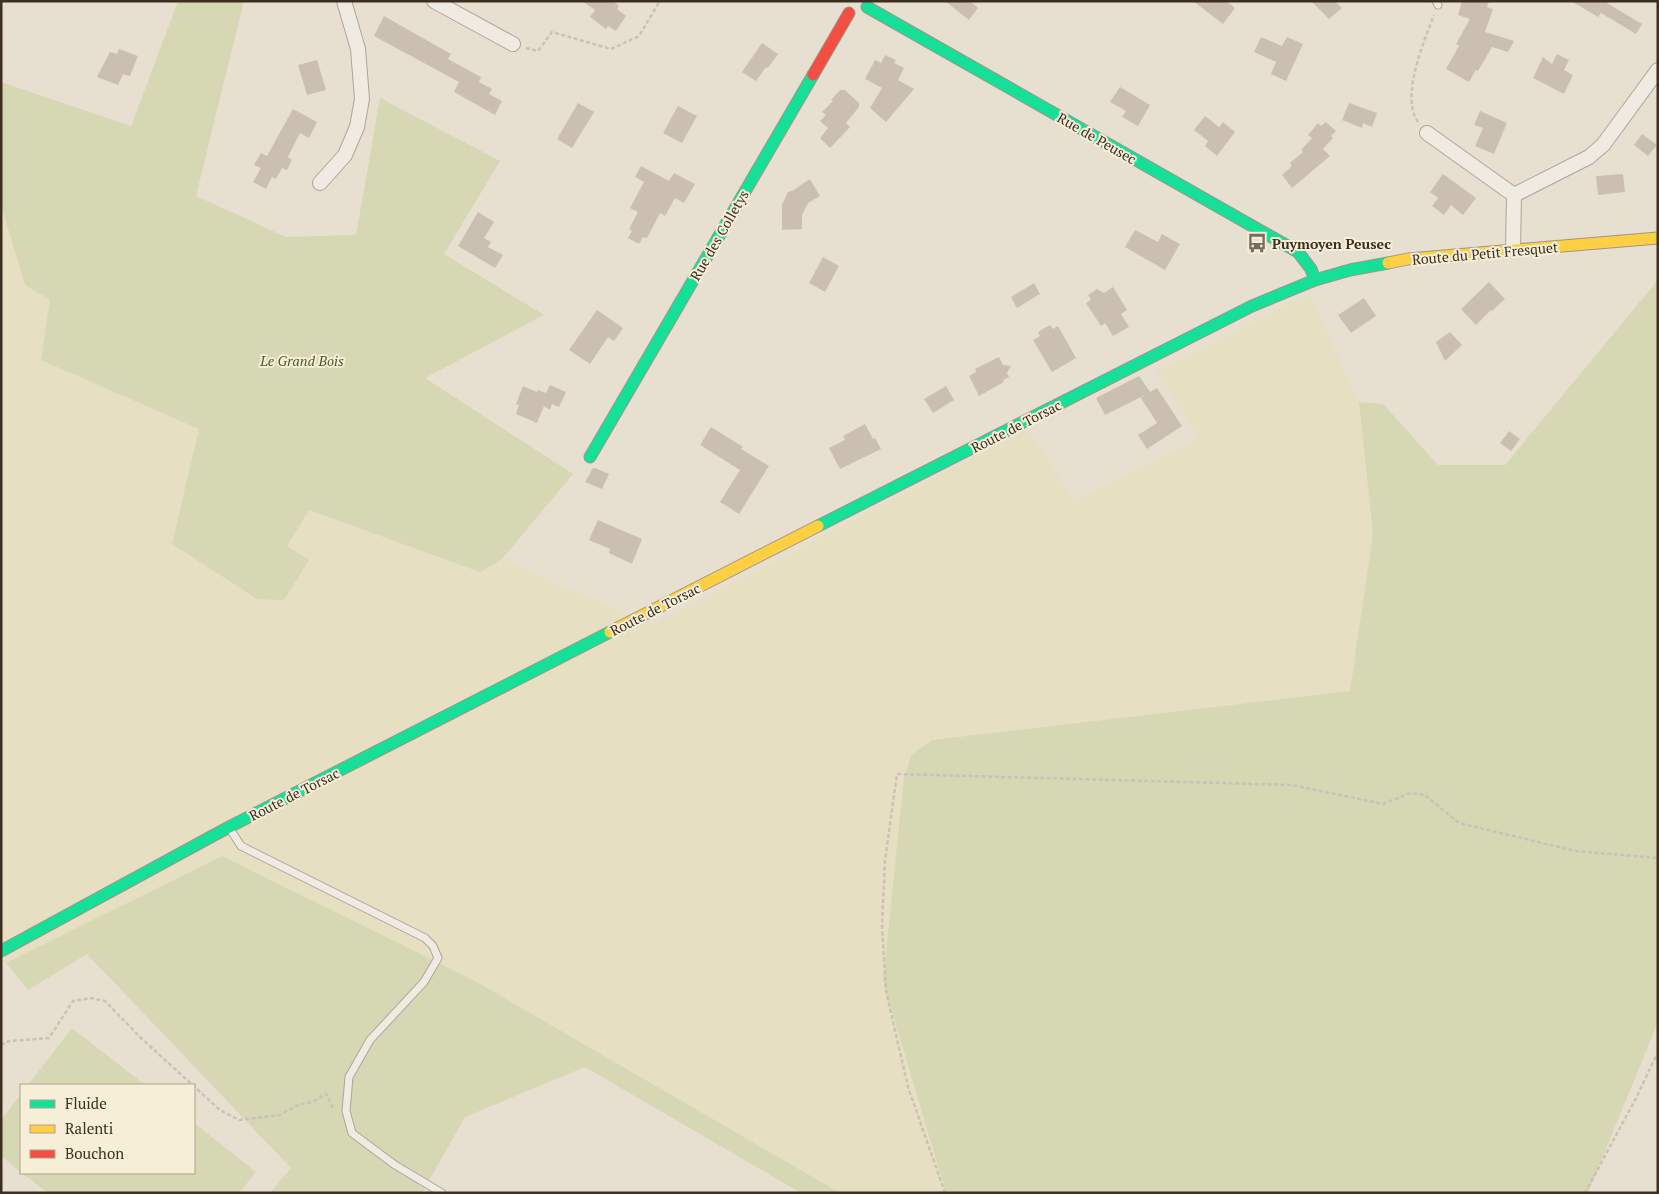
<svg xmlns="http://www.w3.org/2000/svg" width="1659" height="1194" font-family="'PT Serif',serif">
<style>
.farmland{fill:#e6dfc2}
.green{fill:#d6d7b3}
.building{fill:#cbbfb2}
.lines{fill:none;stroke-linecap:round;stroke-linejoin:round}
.lane-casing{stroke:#ada599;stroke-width:9}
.street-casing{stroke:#ada599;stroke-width:16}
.fast-casing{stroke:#9c958a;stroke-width:13}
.slow-casing{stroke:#9c958a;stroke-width:13}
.jam-casing{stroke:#9c958a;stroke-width:13}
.path{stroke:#c8c2b9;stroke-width:2.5;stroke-dasharray:4 2.5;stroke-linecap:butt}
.lane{stroke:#efebe3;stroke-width:7}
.street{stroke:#efebe3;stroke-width:14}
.fast{stroke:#16e098;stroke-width:11}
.slow{stroke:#ffcf43;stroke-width:11}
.jam{stroke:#f24e42;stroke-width:11}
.labels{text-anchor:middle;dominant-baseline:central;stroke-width:4;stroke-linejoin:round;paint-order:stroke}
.street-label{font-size:14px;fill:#3d2e20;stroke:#f7eed8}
.poi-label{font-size:14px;font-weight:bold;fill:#3d2e20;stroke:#f7eed8;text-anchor:start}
.park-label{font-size:14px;font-style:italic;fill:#4d5a26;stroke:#f7eed8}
</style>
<rect width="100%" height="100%" fill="#e7e0d1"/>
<!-- farmland -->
<path class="farmland" d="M 1,205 L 25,285 L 50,300 L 41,360 L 199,429 L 172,544 L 257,599 L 284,599 L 309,560 L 287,546 L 308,510 L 480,572 L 502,559 L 652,625 L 1028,429 L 1074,501 L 1199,437 L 1156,372 L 1309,293 L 1359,402 L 1373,534 L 1350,691 L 932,740 L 911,755 L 883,981 L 946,1193 L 840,1193 L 475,981 L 222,856 L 1,965 Z"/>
<!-- green -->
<path class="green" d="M 178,1 L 244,1 L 196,196 L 286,237 L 356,235 L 380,98 L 500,161 L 444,254 L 544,315 L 425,378 L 573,474 L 502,559 L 480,572 L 309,510 L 287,546 L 309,560 L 284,600 L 257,599 L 172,544 L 199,429 L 41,360 L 50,300 L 25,285 L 1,205 L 1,82 L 131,126 Z
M 1658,280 L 1658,1022 L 1588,1193 L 946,1193 L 883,981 L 904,779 L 911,755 L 932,740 L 1350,691 L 1373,534 L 1359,402 L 1383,404 L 1438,465 L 1505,465 Z
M 222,856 L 475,981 L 840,1193 L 801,1193 L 585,1067 L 465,1117 L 422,1193 L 270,1193 L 291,1168 L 87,954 L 28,990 L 6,963 Z
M 72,1028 L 145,1085 L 28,1085 Z
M 21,1094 L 21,1172 L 1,1156 L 1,1120 Z
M 194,1123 L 256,1172 L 239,1193 L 48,1193 L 22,1173 L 194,1173 Z"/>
<!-- building -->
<path class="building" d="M 582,1 L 613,1 L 619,6 L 617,9 L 626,16 L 616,31 L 608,26 L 606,29 L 590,17 L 595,10 Z
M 945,1 L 970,1 L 978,8 L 969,20 Z
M 1193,1 L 1226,1 L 1235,8 L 1223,24 Z
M 1311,1 L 1335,1 L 1342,8 L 1329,19 Z
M 1462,1 L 1489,1 L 1487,7 L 1493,9 L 1485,32 L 1514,41 L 1508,52 L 1492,47 L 1478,71 L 1476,70 L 1469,82 L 1446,69 L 1459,46 L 1456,44 L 1470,19 L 1458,15 Z
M 1571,1 L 1608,1 L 1607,3 L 1642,24 L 1636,34 L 1601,13 L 1598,17 Z
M 384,16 L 451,54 L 448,59 L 481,77 L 479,82 L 492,89 L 489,94 L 502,101 L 495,115 L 454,92 L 459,82 L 374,36 Z
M 1261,37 L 1282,46 L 1287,37 L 1303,44 L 1286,81 L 1271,74 L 1276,62 L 1254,52 Z
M 762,43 L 778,54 L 768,68 L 766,67 L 756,81 L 742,72 Z
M 119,49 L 138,56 L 130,76 L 123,74 L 118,85 L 97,77 L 110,52 L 117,54 Z
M 1557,54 L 1569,60 L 1564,70 L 1573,75 L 1564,94 L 1533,78 L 1543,57 L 1552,64 Z
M 885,55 L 896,60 L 894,63 L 904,68 L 898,80 L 914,89 L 886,122 L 870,108 L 882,88 L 865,79 L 875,60 L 881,63 Z
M 317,60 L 326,90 L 307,95 L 298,65 Z
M 1120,87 L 1150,105 L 1138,126 L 1122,117 L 1126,111 L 1110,102 Z
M 840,90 L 845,90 L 859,103 L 859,107 L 846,123 L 850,127 L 830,148 L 820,138 L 828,128 L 820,121 L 826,115 L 822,112 L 833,101 L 831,100 Z
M 578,103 L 594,112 L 572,148 L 557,139 Z
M 1349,103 L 1377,113 L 1372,127 L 1363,123 L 1362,128 L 1342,120 Z
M 678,106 L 697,116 L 682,143 L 663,133 Z
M 293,109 L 317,122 L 309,138 L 300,133 L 288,157 L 292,160 L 287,170 L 282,168 L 276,179 L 272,177 L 266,189 L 253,182 L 261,168 L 254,165 L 261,153 L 267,156 Z
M 1480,111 L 1507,123 L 1494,154 L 1475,146 L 1483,128 L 1474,125 Z
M 1205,116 L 1219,127 L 1223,122 L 1235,132 L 1217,156 L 1205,146 L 1208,141 L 1194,130 Z
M 1326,122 L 1336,131 L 1331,136 L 1333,138 L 1323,149 L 1330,156 L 1292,188 L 1282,175 L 1292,166 L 1290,163 L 1303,152 L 1301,150 L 1312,138 L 1308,135 L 1318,123 L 1321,126 Z
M 1642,134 L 1657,145 L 1648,156 L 1634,145 Z
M 641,166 L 669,181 L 674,173 L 695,184 L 684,203 L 675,198 L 665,216 L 660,213 L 647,238 L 643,237 L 639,244 L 628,238 L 632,231 L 629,229 L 638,212 L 630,208 L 644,182 L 635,177 Z
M 1443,174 L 1476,198 L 1463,215 L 1451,205 L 1444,215 L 1432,206 L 1438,198 L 1430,192 Z
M 1623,174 L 1625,192 L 1598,195 L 1596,176 Z
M 810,179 L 820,196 L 808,203 L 802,215 L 802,229 L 782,230 L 782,205 L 788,192 L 792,191 Z
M 478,212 L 494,222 L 484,238 L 491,242 L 488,247 L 503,255 L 495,268 L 458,246 Z
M 1135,230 L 1158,242 L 1162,234 L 1180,244 L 1165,270 L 1125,247 Z
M 823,257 L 839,266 L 825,292 L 809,283 Z
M 1489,282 L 1505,299 L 1492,311 L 1491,310 L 1476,325 L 1461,309 Z
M 1034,283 L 1040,294 L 1017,308 L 1011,297 Z
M 1113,287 L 1127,310 L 1121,314 L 1129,327 L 1113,336 L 1105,323 L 1101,326 L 1086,303 L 1091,300 L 1088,295 L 1097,289 L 1104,293 Z
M 1364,298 L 1376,316 L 1351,333 L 1338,315 Z
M 597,310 L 623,328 L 614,341 L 608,337 L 590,364 L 569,350 Z
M 1050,325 L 1053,329 L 1058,326 L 1076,358 L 1052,372 L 1033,340 L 1040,336 L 1038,332 Z
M 1450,332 L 1462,345 L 1445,361 L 1436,342 Z
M 999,357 L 1003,365 L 1011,366 L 1007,373 L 1009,377 L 1003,380 L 1004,382 L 979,396 L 969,376 L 976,372 L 975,369 Z
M 1139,376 L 1150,392 L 1157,388 L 1182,426 L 1147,449 L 1138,435 L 1157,423 L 1141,398 L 1145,395 L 1105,415 L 1096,398 Z
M 550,385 L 566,392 L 559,407 L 552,404 L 550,410 L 544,406 L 537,423 L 516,414 L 519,405 L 516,404 L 523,386 L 537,392 L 538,390 L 546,393 Z
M 946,386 L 954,400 L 933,413 L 924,399 Z
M 865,424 L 873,439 L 875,438 L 881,449 L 840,469 L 829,448 L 845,440 L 843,436 Z
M 711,427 L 743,447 L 741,449 L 769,466 L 739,514 L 720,502 L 740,470 L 700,445 Z
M 1509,431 L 1520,439 L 1511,451 L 1500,443 Z
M 593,468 L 595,468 L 609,474 L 602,489 L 585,482 Z
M 598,520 L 642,539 L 632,564 L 609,553 L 610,549 L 589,540 Z"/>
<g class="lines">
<defs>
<path id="lane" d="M 1436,1 L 1438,5
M 230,829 L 241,846 L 425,938 L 433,946 L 438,958 L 424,982 L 370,1040 L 349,1077 L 346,1111 L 352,1133 L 395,1165 L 442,1193"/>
<path id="street" d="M 434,1 L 513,44
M 1427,133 L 1514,195 L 1513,250
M 320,183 L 345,155 L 357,127 L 362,99 L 358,49 L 344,1
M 1514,195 L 1589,157 L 1603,145 L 1658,70"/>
<path id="fast" d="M 867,7 L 1298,252 L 1311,269 L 1315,280
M 590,457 L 813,75
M 818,526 L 1252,306 L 1315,280 L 1350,270 L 1388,263
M 1,951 L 229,827 L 610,632"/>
<path id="slow" d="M 1388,263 L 1408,259 L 1658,238
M 610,632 L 818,526"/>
<path id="jam" d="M 813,75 L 849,13"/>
</defs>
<!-- lane casing -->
<use href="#lane" class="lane-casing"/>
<!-- street casing -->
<use href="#street" class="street-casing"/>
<!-- fast casing -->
<use href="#fast" class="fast-casing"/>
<!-- slow casing -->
<use href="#slow" class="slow-casing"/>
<!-- jam casing -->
<use href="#jam" class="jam-casing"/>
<!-- path -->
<path class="path" d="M 526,48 L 538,51 L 552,32 L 611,49 L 639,36 L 660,1
M 1418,122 C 1400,98 1424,41 1434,15
M 1,1045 L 9,1041 L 49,1038 L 73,1001 L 91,998 L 105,1001 L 141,1038 L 220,1110 L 239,1120 L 280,1115 L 298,1105 L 312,1102 L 326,1094 L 334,1110
M 945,1193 L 908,1087 L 886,991 L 882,926 L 885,860 L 897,774 L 1292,785 L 1383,804 L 1410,793 L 1425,795 L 1459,823 L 1576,851 L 1658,858
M 1585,1193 L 1636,1098 L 1658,1052"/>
<!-- lane -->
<use href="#lane" class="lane"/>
<!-- street -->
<use href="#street" class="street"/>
<!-- fast -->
<use href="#fast" class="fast"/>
<!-- slow -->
<use href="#slow" class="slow"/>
<!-- jam -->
<use href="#jam" class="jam"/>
</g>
<!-- icons -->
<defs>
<symbol id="bus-bare" viewBox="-9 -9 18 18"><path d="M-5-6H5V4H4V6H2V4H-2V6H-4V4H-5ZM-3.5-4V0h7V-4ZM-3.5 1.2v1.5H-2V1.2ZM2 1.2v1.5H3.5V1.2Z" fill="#786c5e" stroke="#f7eed8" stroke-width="2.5" paint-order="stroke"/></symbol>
</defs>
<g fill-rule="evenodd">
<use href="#bus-bare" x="1243" y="229" width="28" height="28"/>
</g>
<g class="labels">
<!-- street labels -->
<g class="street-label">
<text transform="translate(1097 138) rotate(30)">Rue de Peusec</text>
<text transform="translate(719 235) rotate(-60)">Rue des Colletys</text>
<text transform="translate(1485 253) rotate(-5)">Route du Petit Fresquet</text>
<text transform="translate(1016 426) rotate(-27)">Route de Torsac</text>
<text transform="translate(655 609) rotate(-27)">Route de Torsac</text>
<text transform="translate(294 794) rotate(-27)">Route de Torsac</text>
</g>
<!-- poi labels -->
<g class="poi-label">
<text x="1272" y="243">Puymoyen Peusec</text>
</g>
<!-- park labels -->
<g class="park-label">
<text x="302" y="360">Le Grand Bois</text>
</g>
</g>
<!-- border -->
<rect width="1659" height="1194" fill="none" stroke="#3d2e20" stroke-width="5"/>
<!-- legend -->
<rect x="20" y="1084" width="175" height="90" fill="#f7eed8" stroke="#ada18e"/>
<rect x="30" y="1100" width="25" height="8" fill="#16e098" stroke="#ada18e"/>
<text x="65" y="1109" font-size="15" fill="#3d2e20">Fluide</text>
<rect x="30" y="1125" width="25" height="8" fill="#ffcf43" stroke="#ada18e"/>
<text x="65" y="1134" font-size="15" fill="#3d2e20">Ralenti</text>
<rect x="30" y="1150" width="25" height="8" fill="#f24e42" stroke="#ada18e"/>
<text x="65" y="1159" font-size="15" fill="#3d2e20">Bouchon</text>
</svg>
